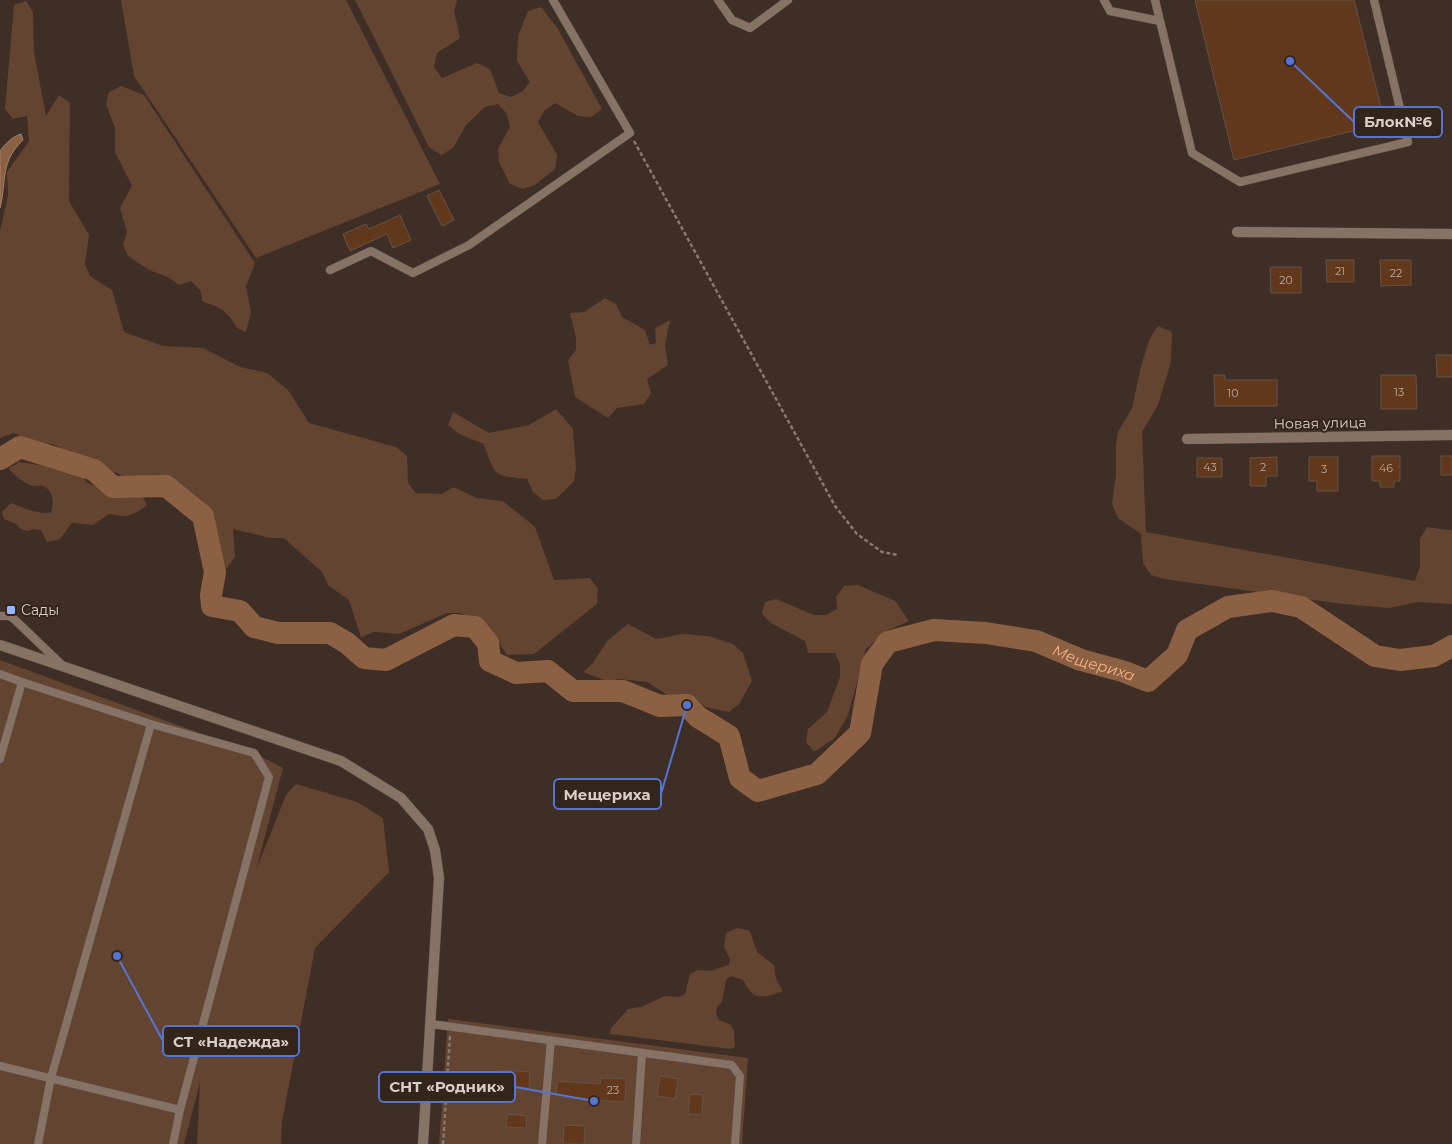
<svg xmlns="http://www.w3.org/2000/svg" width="1452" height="1144" font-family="Montserrat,sans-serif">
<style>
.green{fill:#634430}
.water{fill:#8c6042;stroke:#a3816a}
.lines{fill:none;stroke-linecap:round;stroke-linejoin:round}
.river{stroke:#8c6042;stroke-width:22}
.building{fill:#61381b;stroke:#645348}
.service-casing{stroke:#5a4b43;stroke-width:9}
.minor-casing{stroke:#5a4b43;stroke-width:11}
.tertiary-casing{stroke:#5a4b43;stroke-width:11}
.path{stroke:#877a73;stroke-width:2.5;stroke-dasharray:4 2.5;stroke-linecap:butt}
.service{stroke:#877266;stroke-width:8}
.minor{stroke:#877266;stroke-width:10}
.tertiary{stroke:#877266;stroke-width:10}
.poi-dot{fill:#94b7fd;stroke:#34251b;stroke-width:2}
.labels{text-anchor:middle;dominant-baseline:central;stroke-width:4;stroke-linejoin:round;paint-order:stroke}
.number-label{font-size:11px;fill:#bba99e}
.street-label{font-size:14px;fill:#d9cfc9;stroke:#34251b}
.poi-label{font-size:14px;fill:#d9cfc9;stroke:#34251b;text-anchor:start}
.water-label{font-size:15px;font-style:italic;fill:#f8b184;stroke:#34251b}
.leader{fill:none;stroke:#5575d4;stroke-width:2}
.callout-dot{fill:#5575d4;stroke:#34251b;stroke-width:2}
.callout{fill:#34251b;stroke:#5575d4;stroke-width:2}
.callout-label{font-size:15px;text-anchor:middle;font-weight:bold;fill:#d9cfc9}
</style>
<rect width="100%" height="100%" fill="#3e2e25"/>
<!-- green -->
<path class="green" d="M 121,0 L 346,0 L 440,184 L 256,258 L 134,76 Z
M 355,0 L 457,0 L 454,11 L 460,38 L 437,53 L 434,67 L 442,78 L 477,63 L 490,69 L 499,93 L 511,97 L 523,91 L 530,82 L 517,61 L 518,36 L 528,11 L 541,7 L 558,29 L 602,109 L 591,117 L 578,116 L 555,103 L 544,111 L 538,122 L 557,155 L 555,169 L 535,185 L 522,189 L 510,184 L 499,162 L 498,149 L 510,127 L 507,114 L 498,104 L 485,107 L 466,125 L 453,148 L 441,155 L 429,147 Z
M 26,1 L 33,12 L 34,52 L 46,116 L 59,95 L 70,103 L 69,201 L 89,235 L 85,264 L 90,276 L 112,290 L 124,332 L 163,346 L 203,348 L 240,367 L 267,373 L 288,390 L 309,423 L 396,447 L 407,456 L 408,483 L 416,493 L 442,494 L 453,487 L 477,498 L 503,501 L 535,527 L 554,580 L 590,578 L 598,589 L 597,604 L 534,654 L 507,655 L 493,633 L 461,613 L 447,613 L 399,634 L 374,632 L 361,637 L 349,600 L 328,585 L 322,572 L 284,538 L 271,538 L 233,529 L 235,557 L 227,568 L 217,560 L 205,511 L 164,477 L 123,476 L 52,444 L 39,444 L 14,433 L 0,438 L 0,231 L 8,196 L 7,172 L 29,141 L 27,116 L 13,119 L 5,109 L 14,5 Z
M 121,86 L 144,95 L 255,263 L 246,286 L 251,312 L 246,332 C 231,327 236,322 226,313 C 220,307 210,304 203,302 L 200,290 L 191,281 L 179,285 L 168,277 L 149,270 L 128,256 L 123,245 L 127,232 L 120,208 L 132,186 L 115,152 L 115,128 L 106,104 L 109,92 Z
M 605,298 L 616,304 L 622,317 L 645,330 L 650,345 L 656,343 L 655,328 L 670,320 L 665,345 L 668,365 L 647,379 L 651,393 L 644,404 L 617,408 L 608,418 L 575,397 L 568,360 L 576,350 L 576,337 L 570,313 L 584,312 Z
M 1158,326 L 1172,332 L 1171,362 L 1158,405 L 1142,432 L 1146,532 L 1415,581 L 1420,567 L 1420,539 L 1427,527 L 1440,529 L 1452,530 L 1452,604 L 1419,602 L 1389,608 L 1343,604 L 1164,579 L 1151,575 L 1143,563 L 1141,534 L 1118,518 L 1112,504 L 1116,475 L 1116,446 L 1118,432 L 1132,408 L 1141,366 L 1150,338 Z
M 556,409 L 573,429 L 576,468 L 574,481 L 556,499 L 543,500 L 533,492 L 527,479 C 492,475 495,477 484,444 L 459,434 L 448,425 L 453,412 L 489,433 L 529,425 Z
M 19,462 L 71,470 L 83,477 L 86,482 L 92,485 L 99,484 L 110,492 L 141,494 L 147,505 C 133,516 127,518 109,514 L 93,525 L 72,523 L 60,539 L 47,542 L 41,530 L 34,529 L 27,531 L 21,529 L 16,524 L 4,519 L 2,512 L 11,503 C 24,508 36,514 51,513 C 54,504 54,489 42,486 C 40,485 37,486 34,486 C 27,485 12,475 9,468 Z
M 858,585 L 895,601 L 909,621 L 884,632 L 866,649 L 848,715 L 835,738 L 814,752 L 806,742 L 808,729 L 827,712 L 840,677 L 840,664 L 835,653 L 808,653 L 805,641 L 771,623 L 762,614 L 765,602 L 776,599 L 814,615 L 826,615 L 837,609 L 836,597 L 844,586 Z
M 628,624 L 656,639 L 682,634 L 708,636 L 733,644 L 743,653 L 752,681 L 739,704 L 729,712 L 705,707 L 696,698 L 669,696 L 647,682 L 620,679 L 607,681 L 583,672 L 593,663 L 607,641 Z
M 0,660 L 254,753 L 283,768 L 256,870 L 286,795 L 296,784 L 357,802 L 383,818 L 389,872 L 315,948 L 282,1122 L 281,1144 L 197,1144 L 200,1082 L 184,1144 L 0,1144 Z
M 738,928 L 750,931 L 757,952 L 774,965 L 776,979 L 783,991 C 773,995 758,1001 750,991 C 747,988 745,983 743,980 L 731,976 L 726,980 L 722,1002 L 717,1007 L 716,1014 L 719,1020 L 731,1025 L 734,1031 L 735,1047 L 731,1049 L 610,1034 L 611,1028 L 628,1009 L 641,1007 L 665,996 L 679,997 L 685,994 L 690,974 L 697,970 L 710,971 L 729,965 L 730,959 L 724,947 L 726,933 Z
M 448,1019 L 748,1058 L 742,1144 L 439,1144 Z"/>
<!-- water -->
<path class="water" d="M 21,134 L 23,140 C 0,162 7,179 0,208 L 0,151 C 6,143 12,137 21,134 Z"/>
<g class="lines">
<!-- river -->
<path class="river" id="s1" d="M 0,459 L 20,447 L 94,470 L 113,487 L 166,486 L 203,516 L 215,572 L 211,595 L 212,606 L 240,611 L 254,627 L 278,633 L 330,633 L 347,643 L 364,658 L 386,660 L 454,625 L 475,627 L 488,643 L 490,661 L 516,673 L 548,671 L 573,691 L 623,691 L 660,706 L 687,705 L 698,717 L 729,736 L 740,778 L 758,791 L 817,774 L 860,733 L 872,664 L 888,642 L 934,630 L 986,633 L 1036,641 L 1081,660 L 1122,671 L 1148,681 L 1177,655 L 1187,630 L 1228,607 L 1272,601 L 1301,607 L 1375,656 L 1400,660 L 1434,656 L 1452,646"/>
</g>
<!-- building -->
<path class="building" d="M 1195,0 L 1354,0 L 1385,123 L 1234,160 Z
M 439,190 L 454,220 L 442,226 L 427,196 Z
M 400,215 L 411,240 L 393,248 L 387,234 L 350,251 L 343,234 L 366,224 L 369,229 Z
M 1326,260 L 1354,260 L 1354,282 L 1327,282 Z
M 1380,260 L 1411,260 L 1411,285 L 1381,286 Z
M 1270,267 L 1301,267 L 1301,293 L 1271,293 Z
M 1436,355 L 1452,355 L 1452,377 L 1437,377 Z
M 1214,375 L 1225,375 L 1225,380 L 1277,380 L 1277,406 L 1215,406 Z
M 1381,375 L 1416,375 L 1417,409 L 1381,409 Z
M 1372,456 L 1400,456 L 1400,481 L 1394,481 L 1394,487 L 1380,487 L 1380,481 L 1372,481 Z
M 1441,456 L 1452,456 L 1452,475 L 1441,475 Z
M 1277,457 L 1277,476 L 1266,476 L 1266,486 L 1250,486 L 1250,458 Z
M 1309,457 L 1338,457 L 1338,491 L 1317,491 L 1317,481 L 1309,481 Z
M 1197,458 L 1222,458 L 1222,477 L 1197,477 Z
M 503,1070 L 530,1072 L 529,1088 L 502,1086 Z
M 660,1076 L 678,1079 L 675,1099 L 657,1096 Z
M 601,1078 L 626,1079 L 625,1102 L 556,1097 L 557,1081 L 600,1084 Z
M 690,1094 L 703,1095 L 702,1115 L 688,1114 Z
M 507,1114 L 527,1116 L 526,1128 L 506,1127 Z
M 564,1125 L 585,1126 L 584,1144 L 563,1144 Z"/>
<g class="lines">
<defs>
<path id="service" d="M 718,0 L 732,20 L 750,28 L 788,0
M 1104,0 L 1110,11 L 1160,21
M 1155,0 L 1192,153 L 1240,182 L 1408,142 L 1374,0
M 330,270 L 371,251 L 413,273 L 469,245 L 630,133 L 553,0
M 0,616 L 9,616 L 14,619 L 62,665
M 0,674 L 22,682 L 0,759
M 22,682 L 151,724 L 51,1078 L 38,1144
M 151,724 L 254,753 L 269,777 L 180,1110 L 173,1144
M 431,1024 L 732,1065 L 740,1076 L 735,1144
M 0,1066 L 180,1110
M 542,1144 L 551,1040
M 636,1144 L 642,1053"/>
<path id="minor" d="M 1237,232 L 1452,234
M 1187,439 L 1452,435"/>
<path id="tertiary" d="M 0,645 L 341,761 L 401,798 L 428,829 L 435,850 L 439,878 L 423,1144"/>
</defs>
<!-- service casing -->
<use href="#service" class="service-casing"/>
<!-- minor casing -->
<use href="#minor" class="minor-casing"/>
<!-- tertiary casing -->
<use href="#tertiary" class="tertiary-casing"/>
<!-- path -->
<path class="path" d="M 634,141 L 835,506 L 857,534 L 882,552 L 898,555
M 443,1144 L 450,1036"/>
<!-- service -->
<use href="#service" class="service"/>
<!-- minor -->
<use href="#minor" class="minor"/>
<!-- tertiary -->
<use href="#tertiary" class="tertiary"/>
</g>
<!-- markers -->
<rect class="poi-dot" x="6" y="605" width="10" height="10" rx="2.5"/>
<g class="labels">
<!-- number labels -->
<g class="number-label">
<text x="1340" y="271">21</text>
<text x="1396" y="273">22</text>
<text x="1286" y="280">20</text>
<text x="1399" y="392">13</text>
<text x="1233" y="393">10</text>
<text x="1210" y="467">43</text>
<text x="1263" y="467">2</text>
<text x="1386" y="468">46</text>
<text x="1324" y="469">3</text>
<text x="613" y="1090">23</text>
</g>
<!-- street labels -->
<g class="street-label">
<text transform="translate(1320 423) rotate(-1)">Новая улица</text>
</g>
<!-- poi labels -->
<g class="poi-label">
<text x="21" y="610">Сады</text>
</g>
<!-- water labels -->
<g class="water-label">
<text stroke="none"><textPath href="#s1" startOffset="1404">Мещериха</textPath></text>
</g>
</g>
<!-- callouts -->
<path class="leader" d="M1290 61L1354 122M687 705L661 794M117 956L163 1041M594 1101L515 1087"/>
<g class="callout-dot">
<circle cx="1290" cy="61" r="5"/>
<circle cx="687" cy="705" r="5"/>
<circle cx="117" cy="956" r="5"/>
<circle cx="594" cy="1101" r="5"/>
</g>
<g class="callout">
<rect x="1354" y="107" width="88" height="30" rx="5"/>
<rect x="554" y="779" width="107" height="30" rx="5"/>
<rect x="163" y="1026" width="136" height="30" rx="5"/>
<rect x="379" y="1072" width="136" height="30" rx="5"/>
</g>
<g class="callout-label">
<text x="1398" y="127">Блок№6</text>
<text x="607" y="800">Мещериха</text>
<text x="231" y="1047">СТ «Надежда»</text>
<text x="447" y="1092">СНТ «Родник»</text>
</g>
</svg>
